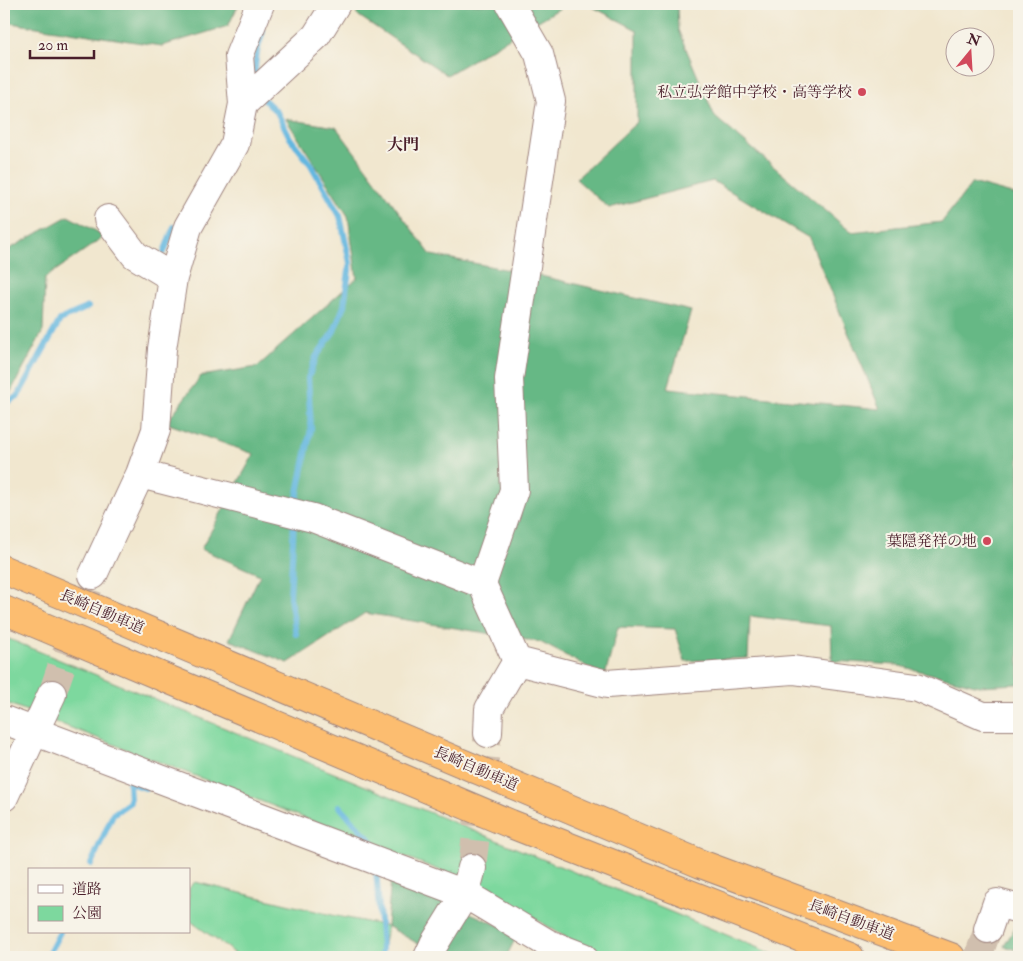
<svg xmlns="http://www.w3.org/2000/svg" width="1023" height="961" font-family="'IM FELL Double Pica','Noto Serif JP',serif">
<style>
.green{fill:#7dd89e;stroke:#647c64}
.forest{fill:#66b885;stroke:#586c58}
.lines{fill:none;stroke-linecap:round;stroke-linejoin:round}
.stream{stroke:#64b7e0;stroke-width:6}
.minor-tunnel{stroke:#d0bfae;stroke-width:28;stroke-dasharray:28 14;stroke-linecap:butt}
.minor-casing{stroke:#9e837d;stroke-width:30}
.highway-casing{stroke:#9e837d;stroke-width:30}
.minor{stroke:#fff;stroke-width:28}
.highway{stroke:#fcbd6f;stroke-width:28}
.poi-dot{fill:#d1495b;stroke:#f7f3e8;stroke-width:2}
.labels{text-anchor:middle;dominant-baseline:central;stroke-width:4;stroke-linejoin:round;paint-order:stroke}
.poi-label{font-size:15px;fill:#4a1f2b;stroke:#f7f3e8;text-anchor:end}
.street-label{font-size:15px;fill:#4a1f2b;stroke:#f7f3e8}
.neighbourhood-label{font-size:16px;font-weight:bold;fill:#4a1f2b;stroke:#f7f3e8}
</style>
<rect width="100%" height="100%" fill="#f7f3e8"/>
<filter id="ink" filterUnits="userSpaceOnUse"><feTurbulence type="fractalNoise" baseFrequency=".02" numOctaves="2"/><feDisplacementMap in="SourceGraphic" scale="10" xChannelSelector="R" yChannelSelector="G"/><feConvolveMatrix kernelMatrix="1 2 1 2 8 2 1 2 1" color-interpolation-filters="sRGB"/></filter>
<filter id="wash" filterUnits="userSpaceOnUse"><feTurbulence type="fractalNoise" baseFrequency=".0096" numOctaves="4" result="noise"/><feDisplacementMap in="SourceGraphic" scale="20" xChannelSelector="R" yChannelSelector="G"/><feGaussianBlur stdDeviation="1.12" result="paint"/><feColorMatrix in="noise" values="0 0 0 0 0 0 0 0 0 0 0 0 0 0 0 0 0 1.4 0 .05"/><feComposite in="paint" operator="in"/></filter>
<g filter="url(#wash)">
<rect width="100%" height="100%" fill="#f1e7cf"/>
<!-- green -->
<path class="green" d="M 4,637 L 780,957 L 615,957 L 572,941 L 483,887 L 4,702 Z
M 195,882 L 332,915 L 387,926 L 382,957 L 240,957 L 189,920 L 189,888 Z"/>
<!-- forest -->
<path class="forest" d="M 4,4 L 239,4 L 228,26 L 162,46 L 4,22 Z
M 363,4 L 567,4 L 447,75 L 356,14 Z
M 587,4 L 677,4 L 678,30 L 715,117 L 851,232 L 942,222 L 972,183 L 1019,196 L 1019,684 L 979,686 L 896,665 L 832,661 L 831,626 L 750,616 L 748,658 L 685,661 L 675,629 L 618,627 L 605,676 L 540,642 L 365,613 L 288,663 L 229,640 L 260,575 L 201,549 L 254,454 L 166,423 L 201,376 L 257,367 L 357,278 L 348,216 L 286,119 L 336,127 L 431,255 L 541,276 L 691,311 L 668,388 L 880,409 L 809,238 L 713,181 L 609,208 L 576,179 L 637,122 L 637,30 Z
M 68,216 L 105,236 L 45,278 L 43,331 L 9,395 L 4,398 L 4,252 Z
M 391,878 L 518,934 L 506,957 L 436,954 L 387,926 Z
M 1019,921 L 1019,951 L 1004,946 Z"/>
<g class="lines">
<!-- stream -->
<path class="stream" d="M 257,82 C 252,66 258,47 263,31
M 261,97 L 277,112 L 290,138 L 311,165 L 340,216 L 350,263 L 344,306 L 334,331 L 316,357 L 308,378 L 311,429 L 295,507
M 164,252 L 174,227
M 4,404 L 18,396 L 60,320 L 88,307
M 294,520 L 290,597 L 296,634
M 339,806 L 374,844 L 374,851
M 91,864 L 113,814 L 130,802 L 129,783 L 146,788
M 376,869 L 382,949 L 381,957
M 47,957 L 60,932"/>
</g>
</g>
<g filter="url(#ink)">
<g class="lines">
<!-- minor-tunnel -->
<path class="minor-tunnel" d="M 52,694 L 93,575
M 472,868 L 488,733
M 978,957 L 988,929"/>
<defs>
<path id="minor" d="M 510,4 L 539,54 L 551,101 L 509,379 L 514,490 L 482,584 L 517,661
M 243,104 L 316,36 L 336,4
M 108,219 L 135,255 L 173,278
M 140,474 L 313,518 L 482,584
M 93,575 L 140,474 L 156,430 L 162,349 L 173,278 L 188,227 L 235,144 L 243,104 L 239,56 L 260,4
M 517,661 L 607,684 L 793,670 L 917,687 L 983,716 L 1019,716
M 4,720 L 465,894 L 547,943 L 583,957
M 488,733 L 489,709 L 517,661
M 4,797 L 52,694
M 988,929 L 997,903 L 1019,909
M 428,957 L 434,944 L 465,894 L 472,868"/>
<path id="highway" d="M 4,570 L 701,864 L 951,957
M 4,610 L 511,824 L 850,957"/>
</defs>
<!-- minor casing -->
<use href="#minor" class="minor-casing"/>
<!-- highway casing -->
<use href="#highway" class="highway-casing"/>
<!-- minor -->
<use href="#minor" class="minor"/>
<!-- highway -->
<use href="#highway" class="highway"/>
</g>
</g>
<!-- markers -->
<g class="poi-dot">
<circle cx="862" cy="92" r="5"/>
<circle cx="987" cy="541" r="5"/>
</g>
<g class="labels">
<!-- poi labels -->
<g class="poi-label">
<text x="852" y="92">私立弘学館中学校・高等学校</text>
<text x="977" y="541">葉隠発祥の地</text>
</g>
<!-- street labels -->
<g class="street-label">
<text transform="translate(102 612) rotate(23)">長崎自動車道</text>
<text transform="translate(476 769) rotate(23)">長崎自動車道</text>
<text transform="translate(851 920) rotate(20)">長崎自動車道</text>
</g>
<!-- neighbourhood labels -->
<g class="neighbourhood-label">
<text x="403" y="145">大門</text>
</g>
</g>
<!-- margin -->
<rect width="1023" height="961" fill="none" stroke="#f7f3e8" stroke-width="20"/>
<!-- legend -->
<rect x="28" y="868" width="162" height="65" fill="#f7f3e8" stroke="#b29e9c"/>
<rect x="38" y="885" width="25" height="8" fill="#ffffff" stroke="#b29e9c"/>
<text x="72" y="894" font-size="15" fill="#4a1f2b">道路</text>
<rect x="38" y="906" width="25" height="15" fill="#7dd89e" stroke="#b29e9c"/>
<text x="72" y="918" font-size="15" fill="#4a1f2b">公園</text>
<!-- north arrow -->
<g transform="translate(970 52) rotate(18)"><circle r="24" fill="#f7f3e8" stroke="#b29e9c"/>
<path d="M0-4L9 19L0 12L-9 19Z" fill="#d1495b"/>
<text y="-8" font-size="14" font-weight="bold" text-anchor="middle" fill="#4a1f2b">N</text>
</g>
<!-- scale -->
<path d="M30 50v8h64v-8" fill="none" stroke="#4a1f2b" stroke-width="2.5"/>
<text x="38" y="50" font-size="15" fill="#4a1f2b" stroke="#f7f3e8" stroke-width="4" paint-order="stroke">20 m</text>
</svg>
